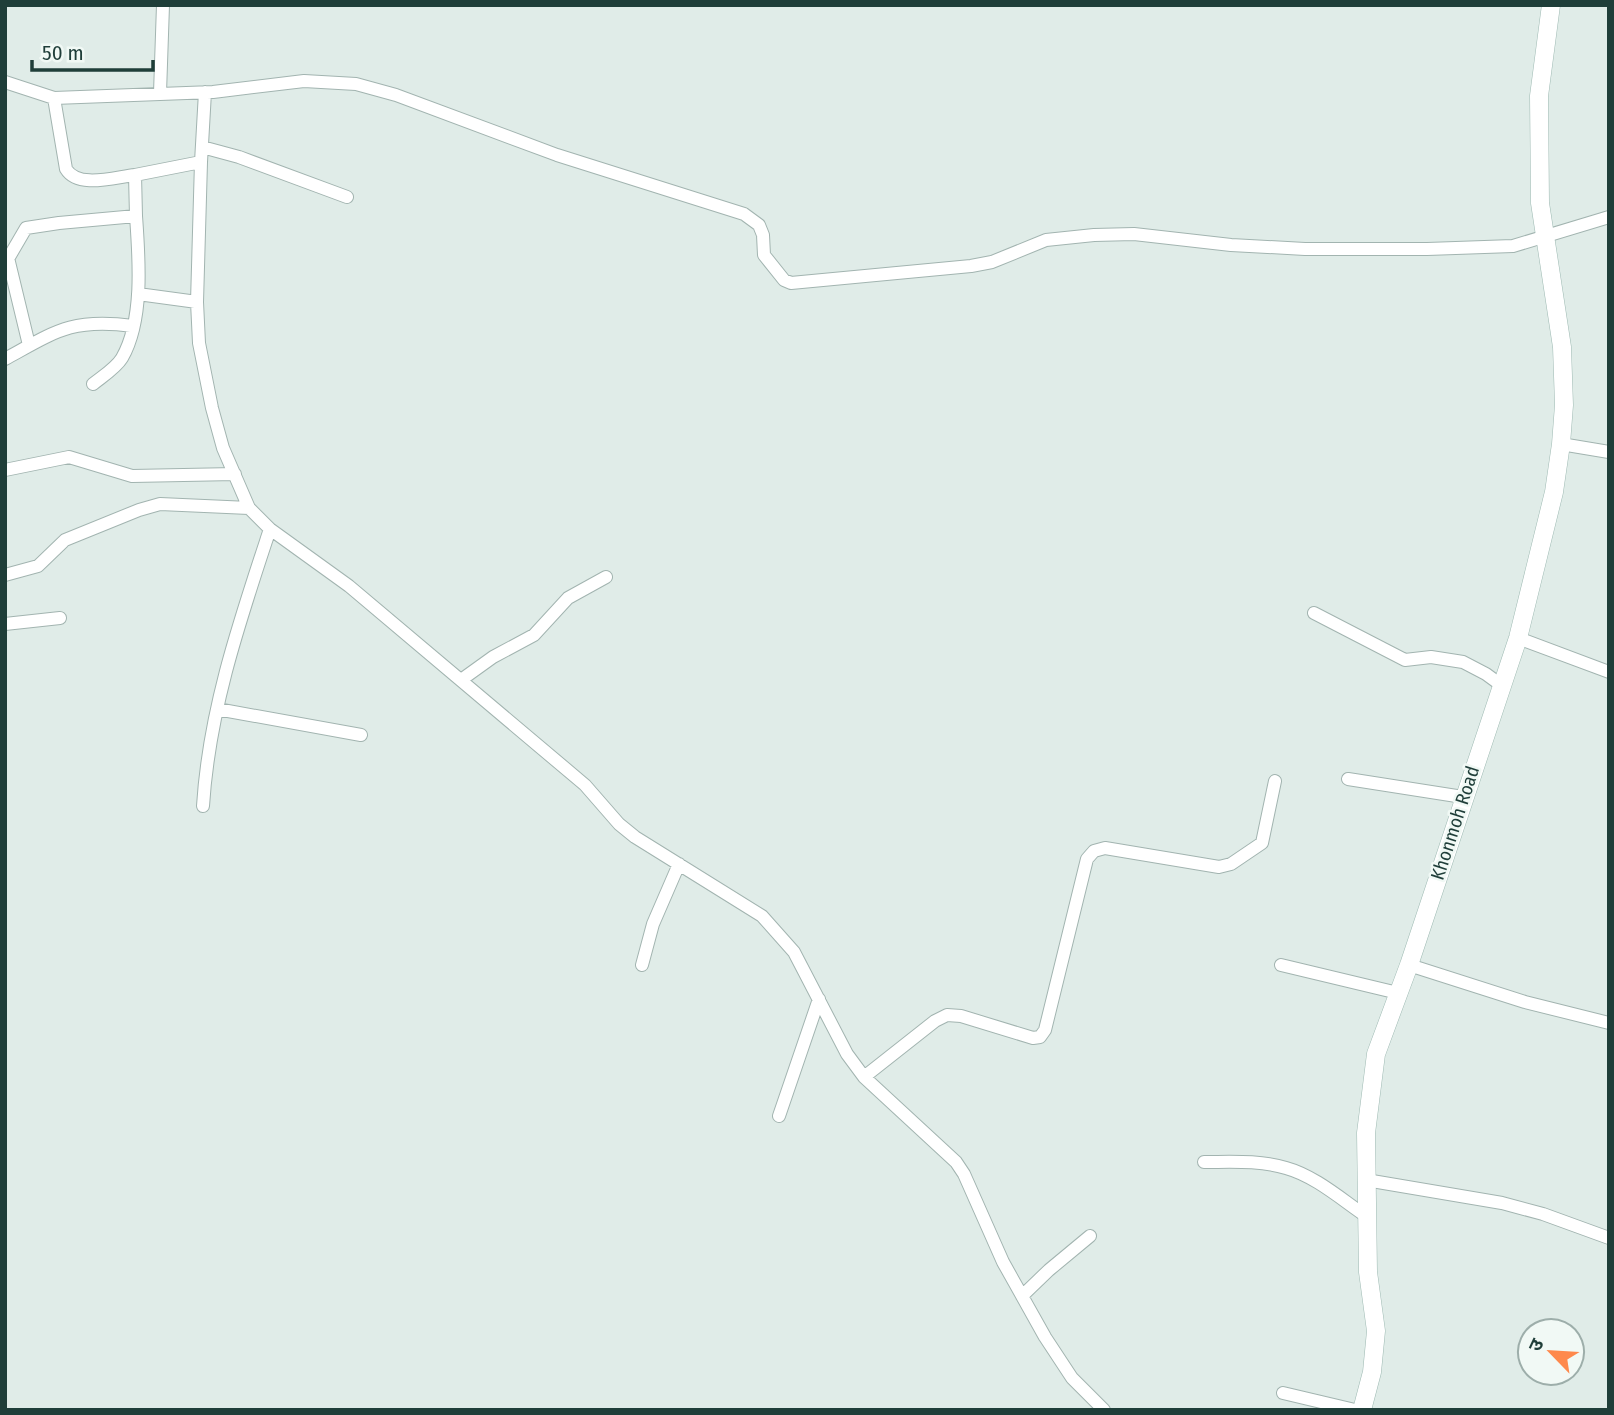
<svg xmlns="http://www.w3.org/2000/svg" width="1614" height="1415" font-family="'Fira Sans Condensed','Noto Sans Devanagari',sans-serif">
<style>
.lines{fill:none;stroke-linecap:round;stroke-linejoin:round}
.minor-casing{stroke:#a2b4b0;stroke-width:14}
.secondary-casing{stroke:#9db9b2;stroke-width:19}
.minor{stroke:#fff;stroke-width:12}
.secondary{stroke:#fff;stroke-width:18}
.labels{text-anchor:middle;dominant-baseline:central;stroke-width:5;stroke-linejoin:round;paint-order:stroke}
.street-label{font-size:19px;fill:#1f3e39;stroke:#f1f9f5}
</style>
<rect width="100%" height="100%" fill="#e0ece8"/>
<g class="lines">
<defs>
<path id="minor" d="M 5,82 L 54,98 L 213,92 L 304,81 L 356,84 L 396,95 L 557,155 L 744,214 L 759,225 L 763,235 L 764,255 L 784,280 L 791,283 L 971,266 L 992,262 L 1046,240 L 1094,235 L 1134,234 L 1231,245 L 1305,249 L 1427,249 L 1513,246 L 1609,217
M 205,92 L 201,162 L 197,302 L 199,343 L 212,408 L 223,448 L 249,508 L 270,529 L 349,586 L 585,785 L 619,824 L 635,837 L 762,916 L 794,952 L 847,1054 L 864,1077 L 956,1162 L 964,1174 L 1003,1262 L 1045,1337 L 1072,1378 L 1104,1410
M 160,93 L 163,5
M 54,98 L 66,169 C 78,189 115,177 135,175
M 202,147 L 239,157 L 347,197
M 8,258 L 29,345
M 5,264 L 26,228 L 59,223 L 136,216 L 135,175 L 201,162
M 138,294 L 197,302
M 5,359 C 56,331 72,318 133,326
M 93,384 C 103,376 116,368 122,358 C 144,320 139,258 136,216
M 1561,444 L 1609,452
M 5,470 L 69,457 L 132,476 L 235,474
M 5,575 L 38,566 L 65,540 L 139,510 L 160,504 L 249,508
M 1314,613 L 1405,660 L 1431,657 L 1463,662 L 1486,674 L 1501,685
M 5,624 L 60,618
M 1518,638 L 1609,672
M 461,680 L 493,657 L 534,635 L 568,598 L 606,577
M 217,709 L 361,735
M 1348,779 L 1463,797
M 203,806 C 209,710 240,620 270,529
M 642,965 L 653,924 L 679,864
M 1281,965 L 1398,993
M 1409,965 L 1525,1002 L 1609,1023
M 864,1077 L 935,1021 L 947,1015 L 961,1016 L 1033,1038 L 1040,1037 L 1045,1030 L 1087,859 L 1094,851 L 1105,848 L 1219,867 L 1231,864 L 1262,843 L 1275,781
M 779,1116 L 819,999
M 1204,1162 C 1231,1162 1259,1160 1286,1168 C 1315,1176 1341,1199 1366,1216
M 1366,1180 L 1502,1203 L 1543,1214 L 1609,1238
M 1022,1296 L 1049,1270 L 1090,1236
M 1283,1393 L 1355,1410"/>
<path id="secondary" d="M 1362,1410 L 1372,1372 L 1376,1331 L 1368,1272 L 1366,1133 L 1376,1054 L 1409,965 L 1518,638 L 1554,492 L 1561,444 L 1564,405 L 1562,347 L 1540,203 L 1539,96 L 1551,5"/>
</defs>
<!-- minor casing -->
<use href="#minor" class="minor-casing"/>
<!-- secondary casing -->
<use href="#secondary" class="secondary-casing"/>
<!-- minor -->
<use href="#minor" class="minor"/>
<!-- secondary -->
<use href="#secondary" class="secondary"/>
</g>
<g class="labels">
<!-- street labels -->
<g class="street-label">
<text transform="translate(1455 823) rotate(-72)">Khonmoh Road</text>
</g>
</g>
<!-- border -->
<rect width="1614" height="1415" fill="none" stroke="#1f3e39" stroke-width="14"/>
<!-- north arrow -->
<g transform="translate(1551 1352) rotate(295)"><circle r="33" fill="#f1f9f5" stroke="#9daeaa" stroke-width="2"/>
<path d="M0-5L12 26L0 18L-12 26Z" fill="#fe894c"/>
<text y="-10" font-size="19" font-weight="bold" text-anchor="middle" fill="#1f3e39">उ</text>
</g>
<!-- scale -->
<path d="M32 60v10h121v-10" fill="none" stroke="#1f3e39" stroke-width="3.5"/>
<text x="42" y="60" font-size="21" fill="#1f3e39" stroke="#f1f9f5" stroke-width="5" paint-order="stroke">50 m</text>
</svg>
